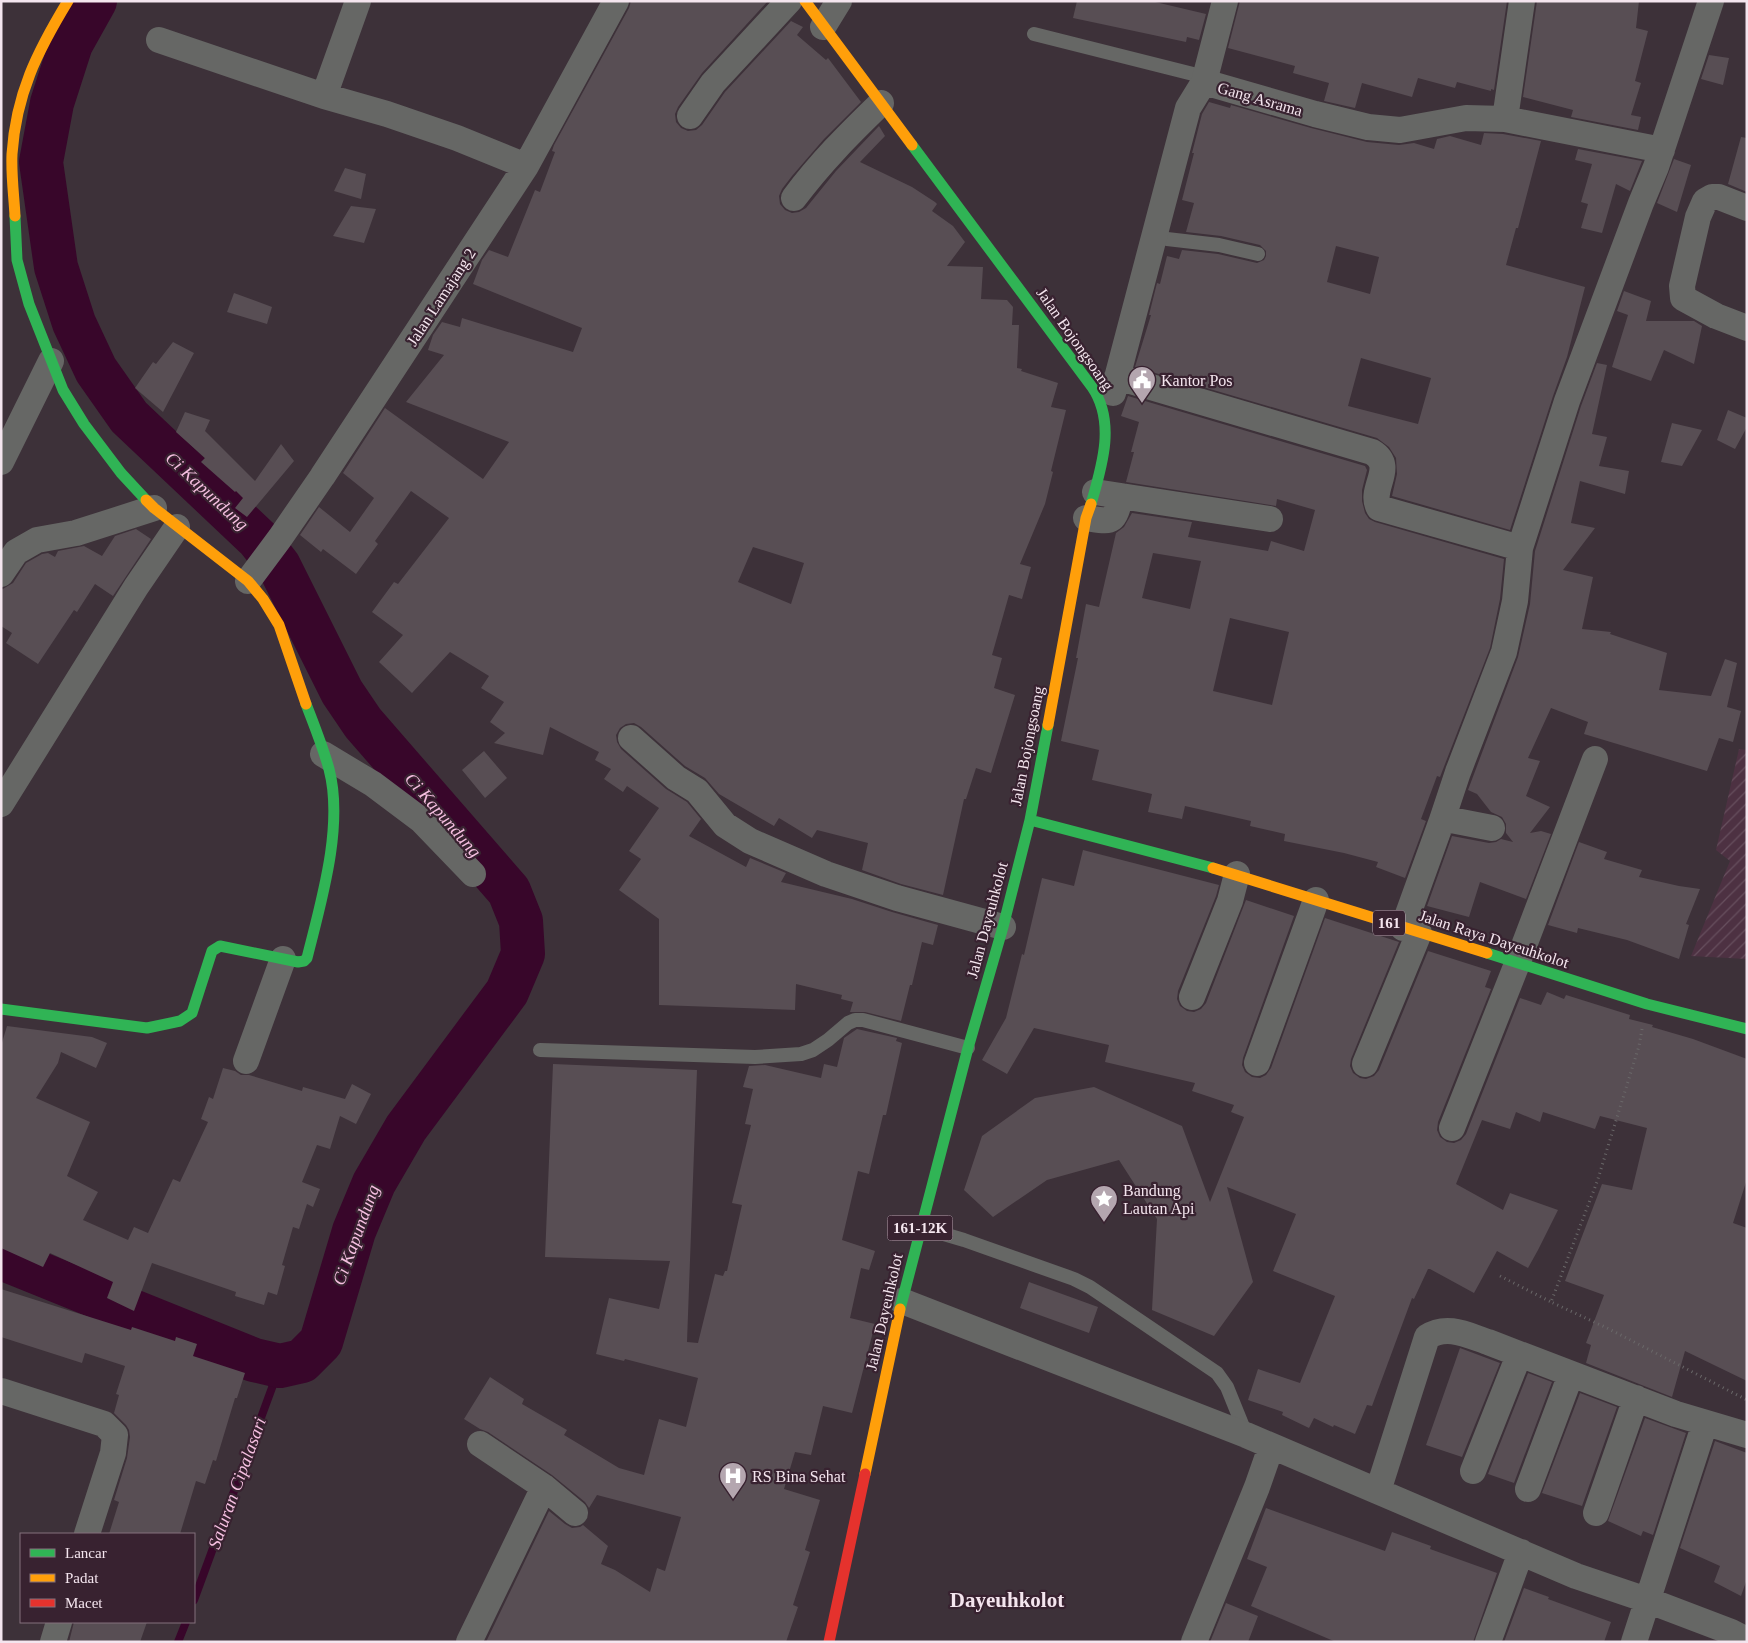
<svg xmlns="http://www.w3.org/2000/svg" width="1748" height="1643" font-family="Georgia,serif">
<style>
.industrial{fill:url(#industrial-furrows)}
.lines{fill:none;stroke-linecap:round;stroke-linejoin:round}
.stream{stroke:#38062a;stroke-width:8}
.river{stroke:#38062a;stroke-width:44}
.building{fill:#584e54;fill-rule:evenodd}
.path{stroke:#6a6869;stroke-width:3;stroke-dasharray:1 4;stroke-linecap:butt}
.lane{stroke:#666765;stroke-width:14}
.street{stroke:#666765;stroke-width:26}
.fast{stroke:#30b455;stroke-width:11}
.slow{stroke:#ff9f0a;stroke-width:11}
.jam{stroke:#e5322d;stroke-width:11}
.labels{text-anchor:middle;dominant-baseline:central;stroke-width:4.5;stroke-linejoin:round;paint-order:stroke}
.shield{fill:#382230;stroke:#bcaab5;stroke-width:1}
.shield-label{font-size:15px;font-weight:bold;fill:#f4e5ee}
.street-label{font-size:16px;fill:#f4e5ee;stroke:#382230}
.poi-label{font-size:16px;fill:#f4e5ee;stroke:#382230;text-anchor:start}
.water-label{font-size:18px;font-style:italic;fill:#f5bfe0;stroke:#382230}
.district-label{font-size:21px;font-weight:bold;fill:#f4e5ee;stroke:#382230}
</style>
<defs>
<pattern id="industrial-furrows" width="10" height="10" patternUnits="userSpaceOnUse" patternTransform="scale(1.25)"><rect width="10" height="10" fill="#4d3142"/><path d="M-1 1l2-2M0 10L10 0M9 11l2-2" fill="none" stroke="#674f5e"/></pattern>
</defs>
<rect width="100%" height="100%" fill="#3d3139"/>
<!-- industrial -->
<path class="industrial" d="M 1739,749 L 1747,750 L 1747,959 L 1691,956 L 1730,861 L 1716,850 Z"/>
<g class="lines">
<!-- stream -->
<path class="stream" d="M 194,1600 L 280,1366
M 178,1642 L 186,1622"/>
<!-- river -->
<path class="river" d="M 1,1258 L 254,1360 L 280,1366 L 302,1361 L 321,1342 L 354,1231 L 374,1183 L 406,1128 L 507,992 L 523,954 L 521,921 L 509,891 L 363,723 L 342,692 L 279,566 L 258,539 L 129,417 L 96,370 L 74,323 L 56,267 L 41,162 L 52,103 L 71,44 L 95,1"/>
</g>
<!-- building -->
<path class="building" d="M 631,1 L 768,1 L 702,73 L 678,107 L 675,114 L 676,122 L 681,128 L 688,131 L 696,130 L 702,125 L 725,92 L 791,21 L 803,27 L 797,35 L 826,60 L 828,58 L 861,102 L 824,139 L 792,176 L 782,189 L 779,196 L 780,204 L 785,210 L 792,213 L 799,212 L 806,208 L 836,171 L 879,126 L 885,136 L 860,162 L 912,187 L 935,202 L 937,204 L 932,211 L 953,226 L 965,242 L 947,266 L 983,267 L 981,299 L 1007,300 L 1013,307 L 1012,325 L 1019,325 L 1017,368 L 1022,369 L 1021,371 L 1058,383 L 1051,407 L 1066,410 L 1051,471 L 1053,472 L 1045,504 L 1020,564 L 1031,567 L 1022,599 L 1009,595 L 992,655 L 1002,658 L 994,688 L 1015,695 L 991,773 L 976,768 L 966,799 L 964,799 L 943,895 L 901,884 L 862,870 L 868,843 L 817,830 L 812,838 L 779,818 L 774,826 L 719,794 L 705,778 L 685,766 L 641,727 L 634,723 L 626,724 L 620,728 L 616,735 L 617,742 L 621,749 L 666,789 L 687,802 L 701,819 L 689,836 L 746,867 L 750,858 L 786,873 L 781,882 L 852,899 L 892,912 L 938,925 L 933,945 L 922,942 L 912,985 L 910,985 L 901,1021 L 865,1012 L 850,1012 L 853,1002 L 841,999 L 842,995 L 796,984 L 795,1010 L 659,1005 L 659,919 L 619,890 L 641,859 L 629,851 L 659,808 L 627,786 L 623,792 L 604,779 L 611,769 L 595,760 L 599,752 L 550,727 L 543,755 L 494,743 L 505,733 L 490,722 L 504,702 L 481,688 L 489,676 L 450,652 L 412,693 L 379,662 L 403,635 L 372,612 L 394,582 L 398,584 L 449,518 L 411,491 L 375,541 L 378,544 L 356,574 L 323,549 L 321,552 L 300,535 L 319,507 L 350,532 L 374,498 L 343,473 L 385,408 L 483,479 L 509,442 L 406,402 L 444,355 L 428,350 L 433,335 L 442,322 L 460,327 L 462,318 L 573,352 L 582,328 L 473,284 L 482,260 L 489,250 L 508,257 L 535,190 L 540,192 L 555,152 L 552,151 L 554,145 L 629,8 ZM 753,547 L 804,563 L 791,604 L 738,582 Z
M 1077,1 L 1151,1 L 1206,14 L 1199,40 L 1187,37 L 1186,42 L 1073,18 Z
M 1240,1 L 1507,1 L 1494,90 L 1491,89 L 1491,91 L 1457,82 L 1455,88 L 1418,78 L 1412,97 L 1362,83 L 1355,108 L 1324,101 L 1329,83 L 1293,73 L 1295,66 L 1228,48 Z
M 1537,1 L 1639,1 L 1636,28 L 1648,31 L 1635,81 L 1641,83 L 1631,115 L 1641,117 L 1638,130 L 1571,117 L 1573,110 L 1523,97 Z
M 1709,55 L 1729,58 L 1723,85 L 1701,79 Z
M 1209,102 L 1230,108 L 1231,105 L 1311,128 L 1367,142 L 1399,145 L 1414,143 L 1434,149 L 1437,139 L 1450,136 L 1481,145 L 1484,133 L 1503,134 L 1541,141 L 1518,228 L 1516,228 L 1506,265 L 1585,287 L 1567,357 L 1553,396 L 1510,530 L 1392,496 L 1397,474 L 1396,458 L 1389,447 L 1377,438 L 1135,367 L 1151,315 L 1149,315 L 1157,283 L 1160,284 L 1167,256 L 1179,259 L 1182,250 L 1218,254 L 1257,263 L 1264,260 L 1266,256 L 1266,251 L 1260,245 L 1221,236 L 1186,232 L 1194,203 L 1182,200 L 1194,153 L 1192,153 L 1202,114 ZM 1336,246 L 1379,257 L 1370,294 L 1327,282 ZM 1361,358 L 1431,378 L 1418,424 L 1348,406 Z
M 1741,137 L 1747,138 L 1747,192 L 1728,184 Z
M 1578,149 L 1642,161 L 1630,191 L 1616,184 L 1602,233 L 1581,228 L 1588,204 L 1581,202 L 1592,164 L 1575,160 Z
M 1674,159 L 1691,165 L 1677,212 L 1657,203 Z
M 345,168 L 366,174 L 361,199 L 334,191 Z
M 351,206 L 376,209 L 364,243 L 333,236 Z
M 1624,291 L 1651,301 L 1646,321 L 1694,321 L 1702,326 L 1694,364 L 1664,350 L 1651,381 L 1612,367 L 1628,315 L 1617,311 Z
M 234,293 L 272,307 L 267,324 L 227,312 Z
M 173,342 L 194,353 L 163,412 L 135,388 L 153,362 L 156,364 Z
M 1597,363 L 1607,365 L 1592,434 L 1607,437 L 1599,466 L 1629,471 L 1625,494 L 1580,481 L 1571,523 L 1595,528 L 1563,570 L 1593,577 L 1582,629 L 1611,632 L 1610,634 L 1667,653 L 1659,690 L 1711,696 L 1725,659 L 1737,663 L 1727,707 L 1741,711 L 1733,742 L 1719,738 L 1707,771 L 1584,734 L 1588,722 L 1551,708 L 1528,758 L 1540,761 L 1526,796 L 1550,807 L 1530,833 L 1541,831 L 1551,834 L 1526,899 L 1480,882 L 1469,917 L 1427,906 L 1452,836 L 1489,843 L 1496,842 L 1501,839 L 1513,842 L 1506,833 L 1506,824 L 1502,817 L 1491,812 L 1477,794 L 1468,790 L 1518,657 L 1530,604 L 1535,551 L 1581,406 Z
M 1128,396 L 1365,466 L 1367,470 L 1362,490 L 1362,501 L 1365,513 L 1369,519 L 1375,522 L 1504,559 L 1500,599 L 1490,648 L 1440,777 L 1437,776 L 1421,819 L 1426,821 L 1405,878 L 1376,867 L 1378,862 L 1344,853 L 1284,841 L 1285,834 L 1250,826 L 1251,821 L 1185,806 L 1182,819 L 1148,812 L 1152,794 L 1092,780 L 1099,750 L 1061,741 L 1078,658 L 1076,658 L 1086,604 L 1099,607 L 1116,533 L 1124,527 L 1132,513 L 1192,522 L 1188,537 L 1268,551 L 1271,541 L 1304,551 L 1315,510 L 1277,499 L 1276,506 L 1126,482 L 1134,452 L 1131,452 L 1139,422 L 1121,416 ZM 1153,553 L 1201,561 L 1190,609 L 1142,598 ZM 1230,618 L 1289,632 L 1272,705 L 1213,691 Z
M 1728,410 L 1747,418 L 1747,427 L 1735,449 L 1717,440 Z
M 185,412 L 210,420 L 205,431 L 255,481 L 281,444 L 294,461 L 247,517 L 235,508 L 243,498 L 236,491 L 235,492 L 201,462 L 205,458 L 176,432 Z
M 1672,423 L 1702,430 L 1682,466 L 1661,462 Z
M 136,529 L 151,539 L 113,596 L 95,584 L 77,612 L 74,610 L 38,664 L 6,643 L 12,633 L 1,626 L 1,590 L 13,583 L 26,563 L 42,554 L 48,553 L 55,557 L 58,551 L 84,546 L 102,556 L 115,536 Z
M 484,751 L 507,778 L 485,798 L 462,770 Z
M 1579,842 L 1607,852 L 1604,859 L 1642,870 L 1639,877 L 1679,886 L 1700,889 L 1686,924 L 1689,925 L 1679,959 L 1627,940 L 1578,928 L 1577,933 L 1548,925 Z
M 1083,850 L 1219,885 L 1216,896 L 1178,991 L 1177,999 L 1180,1006 L 1187,1011 L 1194,1012 L 1201,1009 L 1206,1003 L 1246,900 L 1294,916 L 1243,1058 L 1242,1065 L 1245,1072 L 1252,1077 L 1260,1078 L 1266,1075 L 1271,1068 L 1325,918 L 1399,942 L 1351,1059 L 1350,1066 L 1353,1073 L 1360,1078 L 1366,1079 L 1374,1076 L 1379,1070 L 1428,951 L 1491,971 L 1485,987 L 1491,989 L 1438,1122 L 1437,1130 L 1440,1137 L 1447,1142 L 1454,1143 L 1461,1140 L 1466,1134 L 1520,998 L 1541,1005 L 1547,992 L 1564,999 L 1566,995 L 1630,1015 L 1629,1019 L 1653,1025 L 1652,1027 L 1693,1039 L 1747,1059 L 1747,1179 L 1733,1223 L 1747,1228 L 1747,1381 L 1685,1351 L 1672,1397 L 1586,1363 L 1591,1345 L 1586,1343 L 1604,1295 L 1565,1281 L 1602,1184 L 1632,1190 L 1647,1128 L 1600,1116 L 1595,1129 L 1543,1112 L 1540,1122 L 1516,1112 L 1510,1129 L 1482,1120 L 1456,1184 L 1503,1210 L 1510,1193 L 1558,1210 L 1538,1250 L 1528,1268 L 1497,1251 L 1474,1293 L 1430,1269 L 1428,1269 L 1414,1299 L 1412,1298 L 1372,1406 L 1367,1405 L 1355,1434 L 1334,1425 L 1333,1427 L 1314,1418 L 1309,1428 L 1282,1415 L 1283,1412 L 1248,1400 L 1258,1369 L 1300,1383 L 1335,1296 L 1273,1271 L 1296,1214 L 1227,1187 L 1253,1282 L 1214,1336 L 1152,1310 L 1157,1219 L 1119,1160 L 1047,1180 L 993,1217 L 964,1190 L 982,1136 L 1035,1098 L 1094,1087 L 1182,1126 L 1210,1202 L 1244,1117 L 1231,1112 L 1234,1105 L 1192,1091 L 1195,1083 L 1105,1062 L 1109,1045 L 1034,1028 L 1007,1074 L 982,1060 L 1006,1018 L 1022,954 L 1024,955 L 1042,878 L 1074,886 Z
M 7,1026 L 92,1037 L 107,1043 L 96,1068 L 61,1052 L 58,1063 L 36,1098 L 90,1122 L 67,1176 L 98,1192 L 83,1220 L 128,1240 L 134,1227 L 148,1233 L 173,1179 L 180,1182 L 208,1122 L 201,1119 L 209,1097 L 213,1099 L 223,1068 L 235,1071 L 241,1075 L 249,1075 L 302,1091 L 303,1087 L 345,1099 L 352,1084 L 371,1094 L 356,1124 L 340,1116 L 330,1149 L 317,1145 L 302,1182 L 320,1189 L 313,1207 L 307,1204 L 299,1229 L 293,1227 L 282,1265 L 285,1266 L 277,1295 L 268,1292 L 264,1305 L 235,1296 L 236,1292 L 152,1263 L 134,1311 L 107,1298 L 113,1282 L 50,1253 L 43,1267 L 1,1248 L 1,1046 Z
M 857,1029 L 897,1038 L 896,1041 L 902,1043 L 886,1115 L 883,1115 L 869,1174 L 858,1171 L 842,1240 L 875,1251 L 869,1270 L 861,1268 L 850,1318 L 875,1324 L 852,1413 L 823,1406 L 811,1455 L 795,1452 L 784,1489 L 820,1500 L 805,1550 L 810,1552 L 793,1605 L 798,1607 L 786,1642 L 486,1642 L 549,1511 L 565,1524 L 572,1528 L 580,1527 L 583,1525 L 608,1546 L 601,1564 L 615,1570 L 650,1592 L 657,1568 L 665,1571 L 681,1517 L 597,1495 L 589,1508 L 585,1502 L 552,1475 L 488,1432 L 480,1429 L 464,1419 L 490,1377 L 524,1399 L 522,1404 L 567,1430 L 564,1435 L 619,1468 L 644,1475 L 659,1419 L 686,1427 L 698,1378 L 625,1359 L 624,1361 L 596,1354 L 609,1298 L 659,1309 L 670,1261 L 545,1257 L 553,1064 L 697,1070 L 687,1342 L 698,1343 L 715,1274 L 723,1276 L 725,1271 L 727,1271 L 742,1205 L 732,1203 L 751,1125 L 745,1124 L 753,1089 L 743,1087 L 749,1066 L 765,1065 L 821,1078 L 824,1064 L 837,1067 L 844,1038 Z
M 1029,1282 L 1098,1307 L 1089,1333 L 1020,1308 Z
M 1,1289 L 131,1330 L 132,1327 L 175,1341 L 176,1337 L 197,1344 L 193,1356 L 245,1373 L 237,1398 L 235,1398 L 216,1461 L 213,1460 L 205,1484 L 196,1481 L 180,1534 L 109,1534 L 119,1502 L 114,1500 L 127,1458 L 130,1437 L 129,1430 L 126,1425 L 114,1413 L 119,1395 L 116,1394 L 125,1366 L 85,1353 L 82,1363 L 1,1337 Z
M 1460,1348 L 1500,1363 L 1462,1457 L 1426,1445 Z
M 1528,1373 L 1552,1382 L 1514,1483 L 1488,1474 Z
M 1580,1393 L 1617,1407 L 1582,1506 L 1542,1493 Z
M 1645,1418 L 1686,1433 L 1653,1535 L 1643,1531 L 1641,1536 L 1608,1521 Z
M 1715,1441 L 1747,1453 L 1747,1579 L 1741,1596 L 1714,1582 L 1720,1566 L 1680,1548 Z
M 1266,1508 L 1385,1551 L 1392,1532 L 1431,1546 L 1430,1549 L 1497,1573 L 1473,1642 L 1336,1642 L 1251,1606 L 1267,1567 L 1247,1559 Z
M 1524,1588 L 1549,1597 L 1548,1599 L 1611,1622 L 1604,1642 L 1504,1642 Z
M 1226,1603 L 1258,1616 L 1248,1642 L 1210,1642 Z
M 74,1622 L 147,1622 L 140,1642 L 69,1642 Z"/>
<g class="lines">
<!-- path -->
<path class="path" d="M 1642,1029 L 1639,1046 L 1597,1182 L 1551,1302 L 1607,1328 L 1747,1400
M 1500,1276 L 1551,1302"/>
<!-- lane -->
<path class="lane" d="M 1034,34 L 1205,77
M 1154,236 L 1167,239 L 1219,245 L 1258,254
M 540,1050 L 755,1057 L 801,1054 L 813,1050 L 828,1040 L 848,1023 L 855,1020 L 863,1020 L 968,1048
M 920,1227 L 964,1240 L 1074,1279 L 1090,1287 L 1217,1373 L 1227,1387 L 1246,1434"/>
<!-- street -->
<path class="street" d="M 823,27 L 839,1
M 159,40 L 324,96 L 387,114 L 457,138 L 526,166
M 1204,82 L 1315,114 L 1368,127 L 1400,130 L 1466,118 L 1505,119 L 1662,150
M 324,96 L 358,1
M 690,116 L 713,83 L 789,1
M 1505,119 L 1522,1
M 794,198 C 821,162 848,135 881,103
M 1747,208 L 1719,197 L 1712,197 L 1705,201 L 1698,217 L 1682,286 L 1683,298 L 1716,316 L 1747,328
M 1117,377 L 1372,452 C 1397,467 1368,489 1379,508 L 1520,548 L 1515,601 L 1504,652 L 1458,772 L 1441,823
M 1113,393 L 1188,108 L 1204,82 L 1225,1
M 1,462 L 51,361
M 1095,492 L 1270,519
M 1086,518 C 1114,522 1113,524 1121,496
M 1520,548 L 1567,401 L 1641,203 L 1656,167 L 1711,1
M 1,574 L 16,552 L 37,540 L 76,533 L 154,508
M 248,581 L 280,538 L 322,477 L 526,166 L 616,1
M 631,738 L 676,778 L 697,791 L 725,825 L 750,841 L 826,874 L 897,898 L 1003,927
M 323,754 L 373,784 L 421,820 L 473,874
M 1,804 L 136,587 L 177,527
M 1403,928 L 1441,823 L 1451,820 L 1492,828
M 1192,997 L 1230,901 L 1237,874
M 246,1061 L 283,959
M 1257,1063 L 1316,900
M 1365,1064 L 1419,933
M 1452,1128 L 1517,964 L 1595,759
M 902,1301 L 1246,1435 L 1576,1576 L 1647,1600 L 1731,1632 L 1747,1640
M 1,1391 L 104,1424 L 115,1435 L 113,1453 L 87,1534
M 480,1444 L 544,1487 L 575,1513
M 1473,1471 L 1519,1355
M 1528,1489 L 1571,1374
M 1378,1491 L 1427,1337 C 1447,1324 1467,1335 1488,1342 L 1676,1414 L 1747,1435
M 1596,1513 L 1636,1398
M 53,1642 L 59,1622
M 469,1642 L 544,1487
M 1194,1642 L 1257,1487 L 1271,1447
M 1488,1642 L 1521,1552
M 1634,1642 L 1705,1423"/>
<!-- fast -->
<path class="fast" d="M 912,145 L 1092,387 C 1116,422 1102,466 1091,504
M 15,216 L 17,260 L 29,304 L 63,390 L 84,424 L 121,473 L 146,500
M 1030,820 L 1048,725
M 1487,953 L 1647,1004 L 1747,1029
M 1,1009 L 147,1028 L 180,1021 L 192,1013 L 212,951 L 220,946 L 298,962 L 304,961 L 307,958 C 321,902 344,826 329,769 C 323,747 314,725 306,704
M 900,1309 L 968,1048 L 1003,927 L 1030,820 L 1213,868"/>
<!-- slow -->
<path class="slow" d="M 805,1 L 912,145
M 15,216 C 14,196 11,175 12,154 C 16,94 37,52 68,1
M 146,500 L 154,508 L 248,581 L 263,599 L 279,625 L 306,704
M 1048,725 L 1086,518 L 1091,504
M 1213,868 L 1487,953
M 865,1474 L 900,1309"/>
<!-- jam -->
<path class="jam" d="M 829,1642 L 865,1474"/>
</g>
<!-- icons -->
<defs>
<symbol id="civic-pin" viewBox="-11 -11 22 30"><path d="M0 17L-7.5 6A9.5 9.5 0 1 1 7.5 6Z" fill="#b4a6af" stroke="#382230"/><path d="M-.6-6.5H3V-4.5H.6V-3L4-1V1h2V6H-6V1h2V-1L-.6-3ZM-1.2 2.5V6h2.4V2.5Z" fill="#fff"/></symbol>
<symbol id="sight-pin" viewBox="-11 -11 22 30"><path d="M0 17L-7.5 6A9.5 9.5 0 1 1 7.5 6Z" fill="#b4a6af" stroke="#382230"/><path d="M0-6L1.8-2.2L6-1.7L2.9 1.2L3.7 5.4L0 3.3L-3.7 5.4L-2.9 1.2L-6-1.7L-1.8-2.2Z" fill="#fff"/></symbol>
<symbol id="hospital-pin" viewBox="-11 -11 22 30"><path d="M0 17L-7.5 6A9.5 9.5 0 1 1 7.5 6Z" fill="#b4a6af" stroke="#382230"/><path d="M-5-5h3v3.5h4V-5h3V5h-3V1.5h-4V5h-3Z" fill="#fff"/></symbol>
</defs>
<g fill-rule="evenodd">
<use href="#civic-pin" x="1126" y="364" width="32" height="43"/>
<use href="#sight-pin" x="1088" y="1183" width="32" height="43"/>
<use href="#hospital-pin" x="717" y="1460" width="32" height="43"/>
</g>
<g class="labels">
<!-- shield labels -->
<g class="shield">
<rect x="1373" y="910.5" width="32" height="25" rx="4"/>
<rect x="887.5" y="1215.5" width="65" height="25" rx="4"/>
</g>
<g class="shield-label">
<text x="1389" y="923">161</text>
<text x="920" y="1228">161-12K</text>
</g>
<!-- street labels -->
<g class="street-label">
<text transform="translate(1260 99) rotate(16)">Gang Asrama</text>
<text transform="translate(441 297) rotate(-57)">Jalan Lamajang 2</text>
<text transform="translate(1075 339) rotate(55)">Jalan Bojongsoang</text>
<text transform="translate(1027 746) rotate(-79)">Jalan Bojongsoang</text>
<text transform="translate(987 920) rotate(-75)">Jalan Dayeuhkolot</text>
<text transform="translate(1494 939) rotate(18)">Jalan Raya Dayeuhkolot</text>
<text transform="translate(884 1312) rotate(-77)">Jalan Dayeuhkolot</text>
</g>
<!-- poi labels -->
<g class="poi-label">
<text x="1161" y="380">Kantor Pos</text>
<text x="1123" y="1190">Bandung<tspan x="1123" dy="18">Lautan Api</tspan></text>
<text x="752" y="1476">RS Bina Sehat</text>
</g>
<!-- water labels -->
<g class="water-label">
<text transform="translate(207 491) rotate(43)">Ci Kapundung</text>
<text transform="translate(443 815) rotate(49)">Ci Kapundung</text>
<text transform="translate(356 1235) rotate(-70)">Ci Kapundung</text>
<text transform="translate(237 1483) rotate(-70)">Saluran Cipalasari</text>
</g>
<!-- district labels -->
<g class="district-label">
<text x="1007" y="1600">Dayeuhkolot</text>
</g>
</g>
<!-- border -->
<rect width="1748" height="1643" fill="none" stroke="#f4e5ee" stroke-width="5"/>
<!-- legend -->
<rect x="20" y="1533" width="175" height="90" fill="#382230" stroke="#83707c"/>
<rect x="30" y="1549" width="25" height="8" fill="#30b455" stroke="#83707c"/>
<text x="65" y="1558" font-size="15" fill="#f4e5ee">Lancar</text>
<rect x="30" y="1574" width="25" height="8" fill="#ff9f0a" stroke="#83707c"/>
<text x="65" y="1583" font-size="15" fill="#f4e5ee">Padat</text>
<rect x="30" y="1599" width="25" height="8" fill="#e5322d" stroke="#83707c"/>
<text x="65" y="1608" font-size="15" fill="#f4e5ee">Macet</text>
</svg>
